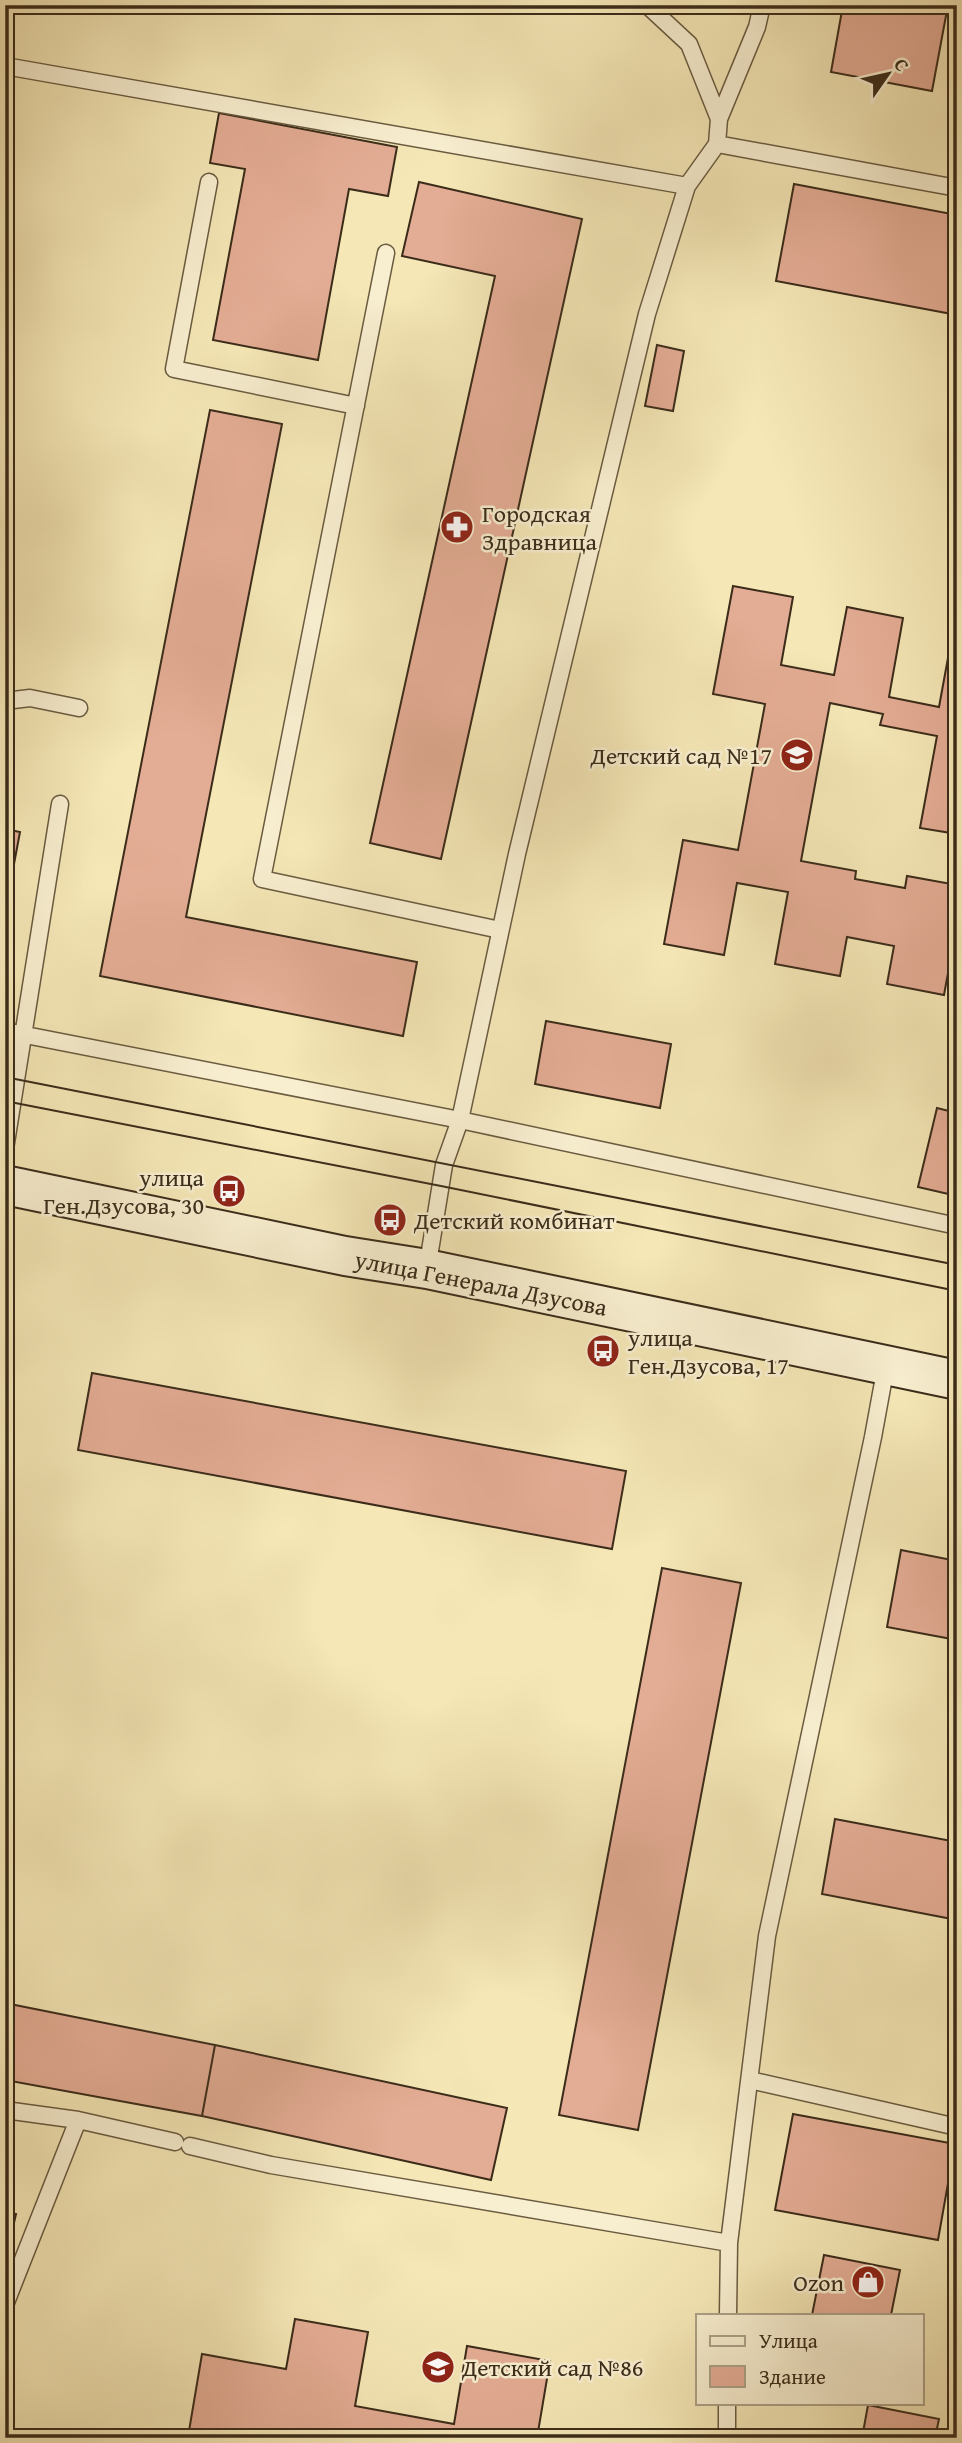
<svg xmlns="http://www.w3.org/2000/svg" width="962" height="2443" font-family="'Gentium Book Plus',serif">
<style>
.building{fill:#e3ac94;stroke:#3b2c1a;stroke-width:2}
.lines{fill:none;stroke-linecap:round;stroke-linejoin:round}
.lane-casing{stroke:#6a5b41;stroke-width:19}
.secondary-casing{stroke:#3b2c1a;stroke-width:42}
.lane{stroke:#f8efd0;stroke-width:16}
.secondary{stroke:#f8efd0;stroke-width:38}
.tram{stroke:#3b2c1a;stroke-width:2}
.labels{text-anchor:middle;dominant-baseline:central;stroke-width:5;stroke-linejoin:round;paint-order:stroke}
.poi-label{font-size:24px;fill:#3b2c1a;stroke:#f8efd0;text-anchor:start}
.street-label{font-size:24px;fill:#3b2c1a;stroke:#f8efd0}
</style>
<rect width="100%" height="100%" fill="#f5e7b6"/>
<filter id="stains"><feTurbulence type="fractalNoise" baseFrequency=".00286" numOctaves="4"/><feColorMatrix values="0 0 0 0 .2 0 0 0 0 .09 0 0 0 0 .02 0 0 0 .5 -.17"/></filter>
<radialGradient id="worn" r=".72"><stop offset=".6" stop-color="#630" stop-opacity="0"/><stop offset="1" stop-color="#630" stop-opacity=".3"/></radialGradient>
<!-- building -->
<path class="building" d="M 843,5 L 948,5 L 932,91 L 831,72 Z
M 219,113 L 397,147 L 388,196 L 349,189 L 318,360 L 213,340 L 245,169 L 210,163 Z
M 419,182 L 582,219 L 441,859 L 370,843 L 495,276 L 402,256 Z
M 794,184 L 957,215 L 957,315 L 776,281 Z
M 657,345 L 684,351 L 673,411 L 645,406 Z
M 210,410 L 282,424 L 186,917 L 417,962 L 403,1036 L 100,976 Z
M 733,586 L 793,597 L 781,665 L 834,675 L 847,607 L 903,618 L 889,697 L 939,707 L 954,625 L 957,626 L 957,834 L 920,828 L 937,736 L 880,725 L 883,714 L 830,703 L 801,861 L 856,871 L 855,879 L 905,888 L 907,876 L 957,885 L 957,924 L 944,995 L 887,984 L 894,946 L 847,937 L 840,976 L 775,964 L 788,892 L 737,883 L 724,955 L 664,944 L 683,840 L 738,850 L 765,704 L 713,694 Z
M 5,829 L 20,832 L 5,912 Z
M 546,1021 L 671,1044 L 660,1108 L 535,1084 Z
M 937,1108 L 957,1113 L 957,1196 L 918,1187 Z
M 92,1373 L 626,1471 L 612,1549 L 78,1450 Z
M 901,1550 L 957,1561 L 957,1640 L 887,1627 Z
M 662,1568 L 741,1583 L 638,2130 L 559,2115 Z
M 835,1819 L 957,1842 L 957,1920 L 822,1894 Z
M 5,2003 L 215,2045 L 202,2116 L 5,2080 Z
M 215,2045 L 507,2108 L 491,2180 L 202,2116 Z
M 793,2114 L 955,2144 L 938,2240 L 775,2210 Z
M 5,2212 L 16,2214 L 5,2262 Z
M 824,2255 L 900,2270 L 891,2315 L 812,2315 Z
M 295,2319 L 368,2332 L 355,2406 L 454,2424 L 467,2346 L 550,2361 L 537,2438 L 226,2438 L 189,2431 L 202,2354 L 286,2369 Z
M 868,2405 L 939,2419 L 935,2438 L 862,2438 Z"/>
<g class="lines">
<defs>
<path id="lane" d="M 647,5 L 689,44 L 719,119
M 5,66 L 687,186
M 717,144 L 957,188
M 209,182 L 174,369 L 356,406
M 386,253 L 262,879 L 500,930
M 5,701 L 30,698 L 79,708
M 5,1031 L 460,1120 L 957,1226
M 5,1149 L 60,804
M 427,1269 L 444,1165 L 460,1120 L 517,854 L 647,314 L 687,186 L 717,144 L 719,119 L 757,27 L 762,5
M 750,2080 L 957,2127
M 5,2110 L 78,2120
M 190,2146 L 271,2165 L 729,2243 L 767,1936 L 873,1437 L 886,1366
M 5,2305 L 78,2120 L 175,2142
M 728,2315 L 729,2243
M 727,2438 L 727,2403"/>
<path id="secondary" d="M 5,1185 L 345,1256 L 427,1269 L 957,1380"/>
</defs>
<!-- lane casing -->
<use href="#lane" class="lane-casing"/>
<!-- secondary casing -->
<use href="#secondary" class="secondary-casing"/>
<!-- lane -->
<use href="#lane" class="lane"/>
<!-- secondary -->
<use href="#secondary" class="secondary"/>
<!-- tram -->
<path class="tram" d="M 5,1077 L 957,1265
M 5,1101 L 441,1186 L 957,1291"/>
</g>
<!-- icons -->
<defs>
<symbol id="pharmacy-disc" viewBox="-11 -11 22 22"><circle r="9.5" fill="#8f2418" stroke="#f8efd0"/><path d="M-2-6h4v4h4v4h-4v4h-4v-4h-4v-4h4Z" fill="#fff"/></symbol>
<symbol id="school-disc" viewBox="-11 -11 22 22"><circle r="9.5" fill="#8f2418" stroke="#f8efd0"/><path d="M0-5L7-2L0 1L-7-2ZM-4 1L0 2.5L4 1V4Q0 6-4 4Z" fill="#fff"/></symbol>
<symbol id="bus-disc" viewBox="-11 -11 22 22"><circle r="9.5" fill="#8f2418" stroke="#f8efd0"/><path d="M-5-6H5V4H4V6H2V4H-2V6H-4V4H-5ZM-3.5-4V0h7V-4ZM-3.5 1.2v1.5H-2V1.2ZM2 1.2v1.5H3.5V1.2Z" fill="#fff"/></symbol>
<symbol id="shop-disc" viewBox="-11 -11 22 22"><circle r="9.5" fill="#8f2418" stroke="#f8efd0"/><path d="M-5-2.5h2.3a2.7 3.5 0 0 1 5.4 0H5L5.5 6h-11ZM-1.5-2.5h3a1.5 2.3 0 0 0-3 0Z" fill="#fff"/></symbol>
</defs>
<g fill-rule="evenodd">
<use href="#pharmacy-disc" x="438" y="508" width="38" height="38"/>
<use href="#school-disc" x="778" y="736" width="38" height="38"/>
<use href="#bus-disc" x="210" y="1172" width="38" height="38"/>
<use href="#bus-disc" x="371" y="1201" width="38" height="38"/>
<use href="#bus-disc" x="584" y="1332" width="38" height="38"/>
<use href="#shop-disc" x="849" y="2263" width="38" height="38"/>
<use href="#school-disc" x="419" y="2348" width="38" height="38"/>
</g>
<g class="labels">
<!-- poi labels -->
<g class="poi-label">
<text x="482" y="513">Городская<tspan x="482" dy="28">Здравница</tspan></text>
<text x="772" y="755" text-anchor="end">Детский сад №17</text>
<text x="204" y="1177" text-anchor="end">улица<tspan x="204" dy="28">Ген.Дзусова, 30</tspan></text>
<text x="414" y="1220">Детский комбинат</text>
<text x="628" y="1337">улица<tspan x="628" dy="28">Ген.Дзусова, 17</tspan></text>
<text x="844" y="2282" text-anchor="end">Ozon</text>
<text x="462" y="2367">Детский сад №86</text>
</g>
<!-- street labels -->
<g class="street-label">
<text transform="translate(481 1283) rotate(11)">улица Генерала Дзусова</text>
</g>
</g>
<!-- margin -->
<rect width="962" height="2443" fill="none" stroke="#f5e7b6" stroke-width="28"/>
<rect x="7" y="7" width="948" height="2429" fill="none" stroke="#3b2c1a" stroke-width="3.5"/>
<rect x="14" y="14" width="934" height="2415" fill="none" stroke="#3b2c1a" stroke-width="2"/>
<!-- legend -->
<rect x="696" y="2314" width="228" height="91" fill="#f8efd0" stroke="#aca187" stroke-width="2"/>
<rect x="710" y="2336" width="35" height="10" fill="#f8efd0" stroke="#aca187" stroke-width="2"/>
<text x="759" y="2348" font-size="21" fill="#3b2c1a">Улица</text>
<rect x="710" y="2366" width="35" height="21" fill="#e3ac94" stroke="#aca187" stroke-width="2"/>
<text x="759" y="2384" font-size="21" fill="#3b2c1a">Здание</text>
<!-- north arrow -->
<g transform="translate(888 74) rotate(56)" stroke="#f8efd0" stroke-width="5" paint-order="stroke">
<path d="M0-5L12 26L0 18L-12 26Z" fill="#3b2c1a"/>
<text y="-10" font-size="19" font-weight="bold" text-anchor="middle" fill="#3b2c1a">С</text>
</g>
<rect width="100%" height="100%" filter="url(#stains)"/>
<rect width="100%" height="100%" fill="url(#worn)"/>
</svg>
